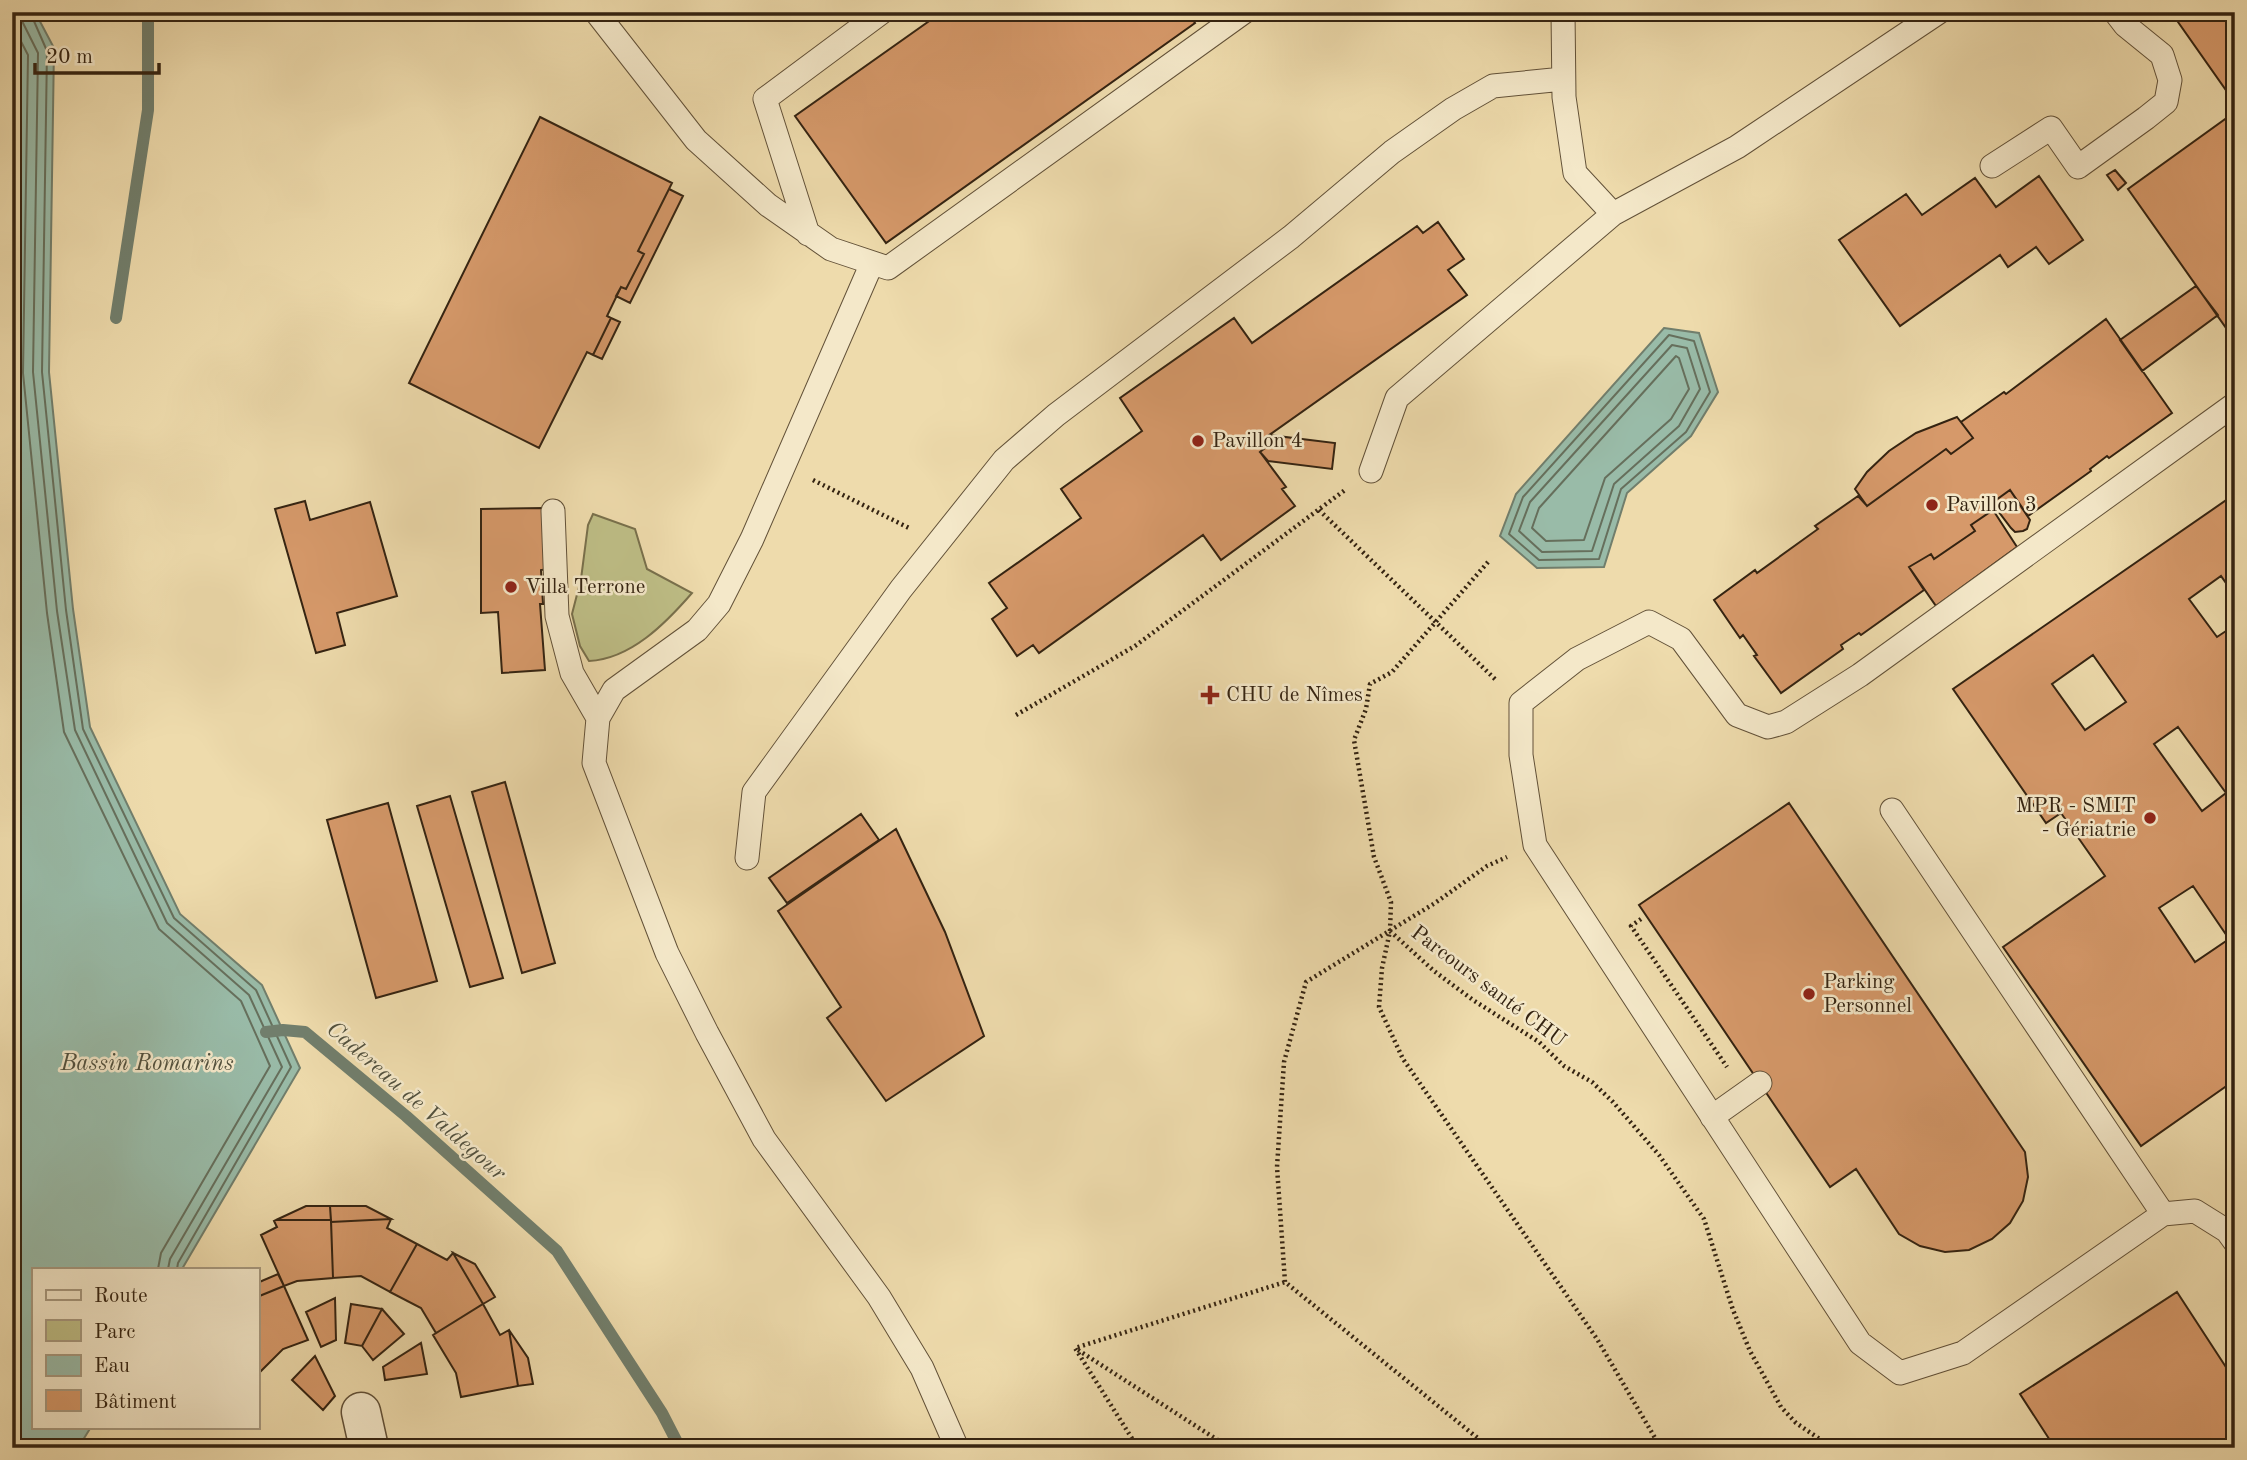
<svg xmlns="http://www.w3.org/2000/svg" width="2247" height="1460" font-family="'Old Standard TT',serif">
<style>
.green{fill:#bebe86;stroke:#79704c;stroke-width:2}
.water{fill:#99bba8;stroke:#717e6c;stroke-width:2}
.lines{fill:none;stroke-linecap:round;stroke-linejoin:round}
.shore{stroke:#666f5c;stroke-width:2}
.stream{stroke:#717e6c;stroke-width:12}
.building{fill:#d6996a;stroke:#342311;stroke-width:2;fill-rule:evenodd}
.lane-casing{stroke:#625138;stroke-width:25}
.street-casing{stroke:#625138;stroke-width:41}
.path{stroke:#342311;stroke-width:4.5;stroke-dasharray:2 3.5;stroke-linecap:butt}
.lane{stroke:#f4e8c9;stroke-width:23}
.street{stroke:#f4e8c9;stroke-width:38}
.poi-dot{fill:#8f2418;stroke:#f4e8c9;stroke-width:2.5}
.labels{text-anchor:middle;dominant-baseline:central;stroke-width:5;stroke-linejoin:round;paint-order:stroke}
.poi-label{font-size:21px;fill:#342311;stroke:#f4e8c9;text-anchor:start}
.street-label{font-size:21px;fill:#342311;stroke:#f4e8c9}
.water-label{font-size:23px;font-style:italic;fill:#52513e;stroke:#f4e8c9}
</style>
<rect width="100%" height="100%" fill="#eedbac"/>
<filter id="stains"><feTurbulence type="fractalNoise" baseFrequency=".00286" numOctaves="4"/><feColorMatrix values="0 0 0 0 .2 0 0 0 0 .09 0 0 0 0 .02 0 0 0 .5 -.17"/></filter>
<radialGradient id="worn" r=".72"><stop offset=".6" stop-color="#630" stop-opacity="0"/><stop offset="1" stop-color="#630" stop-opacity=".3"/></radialGradient>
<!-- green -->
<path class="green" d="M 593,514 L 635,529 L 647,569 L 692,593 C 666,623 631,659 589,661 L 580,646 L 572,614 L 581,579 L 588,525 Z"/>
<!-- water -->
<path class="water" d="M 12,12 L 35,12 L 54,48 L 49,372 L 73,609 L 90,727 L 180,914 L 262,985 L 300,1068 L 182,1269 L 33,1269 L 33,1427 L 91,1427 L 78,1448 L 12,1448 Z
M 1664,328 L 1699,333 L 1718,392 L 1691,436 L 1627,493 L 1604,567 L 1537,568 L 1500,536 L 1516,494 Z"/>
<g class="lines">
<!-- shore -->
<path class="shore" d="M 21,12 L 22,21 L 38,53 L 33,372 L 57,611 L 75,730 L 167,923 L 249,995 L 282,1067 L 170,1259 L 168,1269
M 30,12 L 47,51 L 42,372 L 66,610 L 83,729 L 174,918 L 256,990 L 291,1067 L 178,1263 L 177,1269
M 12,24 L 28,55 L 23,373 L 47,613 L 64,732 L 159,929 L 241,1001 L 270,1066 L 161,1253 L 158,1269
M 1669,335 L 1694,341 L 1710,392 L 1686,432 L 1621,489 L 1599,559 L 1539,560 L 1509,534 L 1523,497 Z
M 1672,345 L 1687,348 L 1700,389 L 1679,426 L 1614,484 L 1592,551 L 1542,552 L 1519,531 L 1530,502 Z
M 1676,356 L 1679,358 L 1689,389 L 1671,419 L 1605,478 L 1584,540 L 1546,541 L 1532,528 L 1539,508 Z"/>
<!-- stream -->
<path class="stream" d="M 116,318 L 148,110 L 148,12
M 266,1032 L 283,1030 L 305,1032 L 406,1116 L 557,1251 L 662,1413 L 680,1448"/>
</g>
<!-- building -->
<path class="building" d="M 942,12 L 1187,12 L 1195,23 L 886,243 L 795,116 Z
M 2171,12 L 2235,12 L 2235,103 Z
M 2235,112 L 2235,332 L 2231,335 L 2128,189 Z
M 540,117 L 672,183 L 638,251 L 644,254 L 626,289 L 621,287 L 607,316 L 611,318 L 593,355 L 587,352 L 539,448 L 409,383 Z
M 2115,170 L 2126,183 L 2118,190 L 2107,175 Z
M 2039,176 L 2083,240 L 2049,264 L 2036,247 L 2008,267 L 2000,255 L 1900,326 L 1839,240 L 1906,194 L 1922,215 L 1975,178 L 1996,207 Z
M 669,189 L 683,196 L 630,303 L 616,296 L 621,287 L 626,289 L 644,254 L 638,251 Z
M 1438,222 L 1464,259 L 1448,270 L 1467,295 L 1265,438 L 1270,444 L 1260,452 L 1286,487 L 1282,489 L 1295,506 L 1221,560 L 1203,535 L 1039,653 L 1033,645 L 1017,656 L 992,619 L 1007,608 L 989,583 L 1081,518 L 1061,489 L 1142,431 L 1120,398 L 1234,318 L 1252,343 L 1417,226 L 1423,233 Z
M 2196,286 L 2218,315 L 2142,371 L 2120,340 Z
M 611,318 L 620,322 L 602,359 L 593,355 Z
M 2106,319 L 2172,413 L 2109,458 L 2107,456 L 2090,469 L 2091,471 L 2028,516 L 2010,490 L 1992,503 L 1996,508 L 1971,525 L 1975,531 L 1934,559 L 1931,554 L 1909,567 L 1924,590 L 1861,635 L 1859,633 L 1841,645 L 1843,649 L 1781,693 L 1754,656 L 1757,655 L 1743,635 L 1740,638 L 1714,600 L 1755,570 L 1757,573 L 1818,529 L 1815,526 L 1858,496 L 1867,506 L 1946,449 L 1951,454 L 1973,438 L 1961,422 L 2004,392 L 2006,394 Z
M 1957,417 L 1973,438 L 1951,454 L 1946,449 L 1867,506 L 1855,489 L 1867,472 L 1889,451 L 1916,433 Z
M 1269,435 L 1335,443 L 1332,469 L 1268,461 L 1260,452 L 1270,444 L 1265,438 Z
M 2010,490 L 2030,520 L 2027,529 L 2023,531 L 2015,532 L 2011,528 L 1992,503 Z
M 2235,494 L 2235,596 L 2221,576 L 2189,599 L 2217,637 L 2235,625 L 2235,1080 L 2141,1146 L 2003,947 L 2105,876 L 2061,813 L 2046,823 L 1953,689 ZM 2093,655 L 2126,702 L 2085,730 L 2052,684 ZM 2178,727 L 2226,793 L 2202,811 L 2154,744 ZM 2193,886 L 2229,939 L 2195,962 L 2159,908 Z
M 305,501 L 310,520 L 370,502 L 397,596 L 337,613 L 345,645 L 316,653 L 275,509 Z
M 544,508 L 548,569 L 541,570 L 543,604 L 540,604 L 545,670 L 502,673 L 498,612 L 481,613 L 481,509 Z
M 1993,510 L 2017,547 L 1936,606 L 1909,567 L 1931,554 L 1934,559 L 1975,531 L 1971,525 Z
M 505,782 L 555,963 L 522,973 L 472,792 Z
M 450,796 L 503,978 L 470,987 L 417,806 Z
M 388,803 L 437,981 L 376,998 L 327,820 Z
M 1789,803 L 2025,1152 L 2028,1177 L 2023,1201 L 2010,1223 L 1992,1239 L 1969,1250 L 1945,1252 L 1920,1246 L 1899,1234 L 1856,1169 L 1830,1187 L 1639,905 Z
M 861,814 L 879,840 L 787,903 L 769,878 Z
M 896,829 L 945,932 L 984,1036 L 886,1101 L 827,1018 L 841,1007 L 778,911 Z
M 306,1206 L 330,1206 L 331,1220 L 276,1220 Z
M 330,1206 L 366,1206 L 391,1219 L 331,1222 Z
M 391,1219 L 387,1228 L 417,1244 L 390,1292 L 361,1276 L 333,1278 L 331,1222 Z
M 276,1220 L 331,1220 L 333,1278 L 297,1281 L 284,1286 L 261,1235 L 277,1227 L 274,1221 Z
M 417,1244 L 447,1260 L 453,1253 L 483,1304 L 436,1333 L 421,1308 L 390,1292 Z
M 453,1253 L 475,1264 L 495,1297 L 483,1304 Z
M 278,1274 L 284,1286 L 257,1297 L 257,1283 Z
M 284,1286 L 308,1340 L 283,1349 L 257,1375 L 257,1297 Z
M 2177,1292 L 2235,1381 L 2235,1448 L 2055,1448 L 2020,1394 Z
M 335,1298 L 336,1340 L 321,1347 L 306,1312 Z
M 351,1304 L 382,1309 L 362,1346 L 345,1343 Z
M 483,1304 L 500,1335 L 509,1330 L 518,1386 L 461,1397 L 456,1373 L 433,1335 Z
M 382,1309 L 404,1334 L 373,1360 L 362,1346 Z
M 509,1330 L 528,1358 L 533,1384 L 518,1386 Z
M 421,1343 L 427,1374 L 385,1380 L 383,1367 Z
M 315,1356 L 335,1396 L 323,1410 L 292,1380 Z"/>
<g class="lines">
<defs>
<path id="lane" d="M 596,12 L 696,140 L 768,205 L 831,249 L 888,268 L 1244,12
M 1563,12 L 1564,97 L 1575,173 L 1613,214 L 1737,147 L 1939,12
M 1992,166 L 2051,128 L 2078,167 L 2146,118 L 2166,102 L 2170,80 L 2162,55 L 2125,25 L 2115,12
M 808,234 L 765,99 L 882,12
M 872,263 L 752,539 L 719,604 L 697,630 L 614,690 L 598,718 L 594,763 L 667,953 L 707,1033 L 764,1139 L 879,1297 L 922,1368 L 957,1448
M 2235,404 L 1860,675 L 1786,722 L 1768,727 L 1737,715 L 1681,639 L 1649,622 L 1577,659 L 1521,703 L 1521,755 L 1535,845 L 1860,1343 L 1900,1373 L 1963,1353 L 2163,1214 L 2195,1211 L 2227,1231 L 2235,1242
M 1371,471 L 1397,398 L 1613,214
M 553,511 L 557,616 L 572,673 L 598,718
M 1892,810 L 2163,1214
M 747,858 L 754,792 L 901,589 L 1004,460 L 1056,415 L 1291,237 L 1392,152 L 1453,109 L 1493,86 L 1563,79
M 1712,1117 L 1760,1083"/>
<path id="street" d="M 361,1412 L 369,1448"/>
</defs>
<!-- lane casing -->
<use href="#lane" class="lane-casing"/>
<!-- street casing -->
<use href="#street" class="street-casing"/>
<!-- path -->
<path class="path" d="M 813,480 L 909,528
M 1319,510 L 1497,681
M 1488,562 L 1392,672 L 1370,684 L 1366,709 L 1354,740 L 1374,857 L 1391,902 L 1390,931 L 1382,968 L 1379,1007 L 1403,1059 L 1597,1339 L 1661,1448
M 1016,715 L 1135,646 L 1345,490
M 1641,919 L 1631,926 L 1727,1067
M 1390,931 L 1434,971 L 1473,1000 L 1539,1042 L 1564,1066 L 1592,1082 L 1613,1102 L 1659,1155 L 1704,1219 L 1733,1310 L 1750,1351 L 1781,1407 L 1796,1423 L 1833,1448
M 1078,1350 L 1230,1448
M 1138,1448 L 1075,1348 L 1285,1282
M 1490,1448 L 1285,1282 L 1277,1167 L 1284,1062 L 1306,982 L 1435,903 L 1487,866 L 1507,857"/>
<!-- lane -->
<use href="#lane" class="lane"/>
<!-- street -->
<use href="#street" class="street"/>
</g>
<!-- markers -->
<g class="poi-dot">
<circle cx="1198" cy="441" r="7"/>
<circle cx="1932" cy="505" r="7"/>
<circle cx="511" cy="587" r="7"/>
<path d="M1206.5 684.5h7v7h7v7h-7v7h-7v-7h-7v-7h7z"/>
<circle cx="2150" cy="818" r="7"/>
<circle cx="1809" cy="994" r="7"/>
</g>
<g class="labels">
<!-- poi labels -->
<g class="poi-label">
<text x="1212" y="441">Pavillon 4</text>
<text x="1946" y="505">Pavillon 3</text>
<text x="525" y="587">Villa Terrone</text>
<text x="1226" y="695">CHU de Nîmes</text>
<text x="2136" y="806" text-anchor="end">MPR - SMIT<tspan x="2136" dy="24">- Gériatrie</tspan></text>
<text x="1823" y="982">Parking<tspan x="1823" dy="24">Personnel</tspan></text>
</g>
<!-- street labels -->
<g class="street-label">
<text transform="translate(1488 987) rotate(37)">Parcours santé CHU</text>
</g>
<!-- water labels -->
<g class="water-label">
<text x="147" y="1063">Bassin Romarins</text>
<text transform="translate(416 1101) rotate(41)">Cadereau de Valdegour</text>
</g>
</g>
<!-- margin -->
<rect width="2247" height="1460" fill="none" stroke="#eedbac" stroke-width="42"/>
<rect x="14" y="14" width="2219" height="1432" fill="none" stroke="#342311" stroke-width="3.5"/>
<rect x="21" y="21" width="2205" height="1418" fill="none" stroke="#342311" stroke-width="2"/>
<!-- legend -->
<rect x="32" y="1268" width="228" height="161" fill="#f4e8c9" stroke="#a7997f" stroke-width="2"/>
<rect x="46" y="1290" width="35" height="10" fill="#f4e8c9" stroke="#a7997f" stroke-width="2"/>
<text x="94" y="1302" font-size="21" fill="#342311">Route</text>
<rect x="46" y="1320" width="35" height="21" fill="#bebe86" stroke="#a7997f" stroke-width="2"/>
<text x="94" y="1338" font-size="21" fill="#342311">Parc</text>
<rect x="46" y="1355" width="35" height="21" fill="#99bba8" stroke="#a7997f" stroke-width="2"/>
<text x="94" y="1372" font-size="21" fill="#342311">Eau</text>
<rect x="46" y="1390" width="35" height="21" fill="#d6996a" stroke="#a7997f" stroke-width="2"/>
<text x="94" y="1408" font-size="21" fill="#342311">Bâtiment</text>
<!-- scale -->
<path d="M35 63v10h124v-10" fill="none" stroke="#342311" stroke-width="3.5"/>
<text x="46" y="63" font-size="21" fill="#342311" stroke="#f4e8c9" stroke-width="5" paint-order="stroke">20 m</text>
<rect width="100%" height="100%" filter="url(#stains)"/>
<rect width="100%" height="100%" fill="url(#worn)"/>
</svg>
